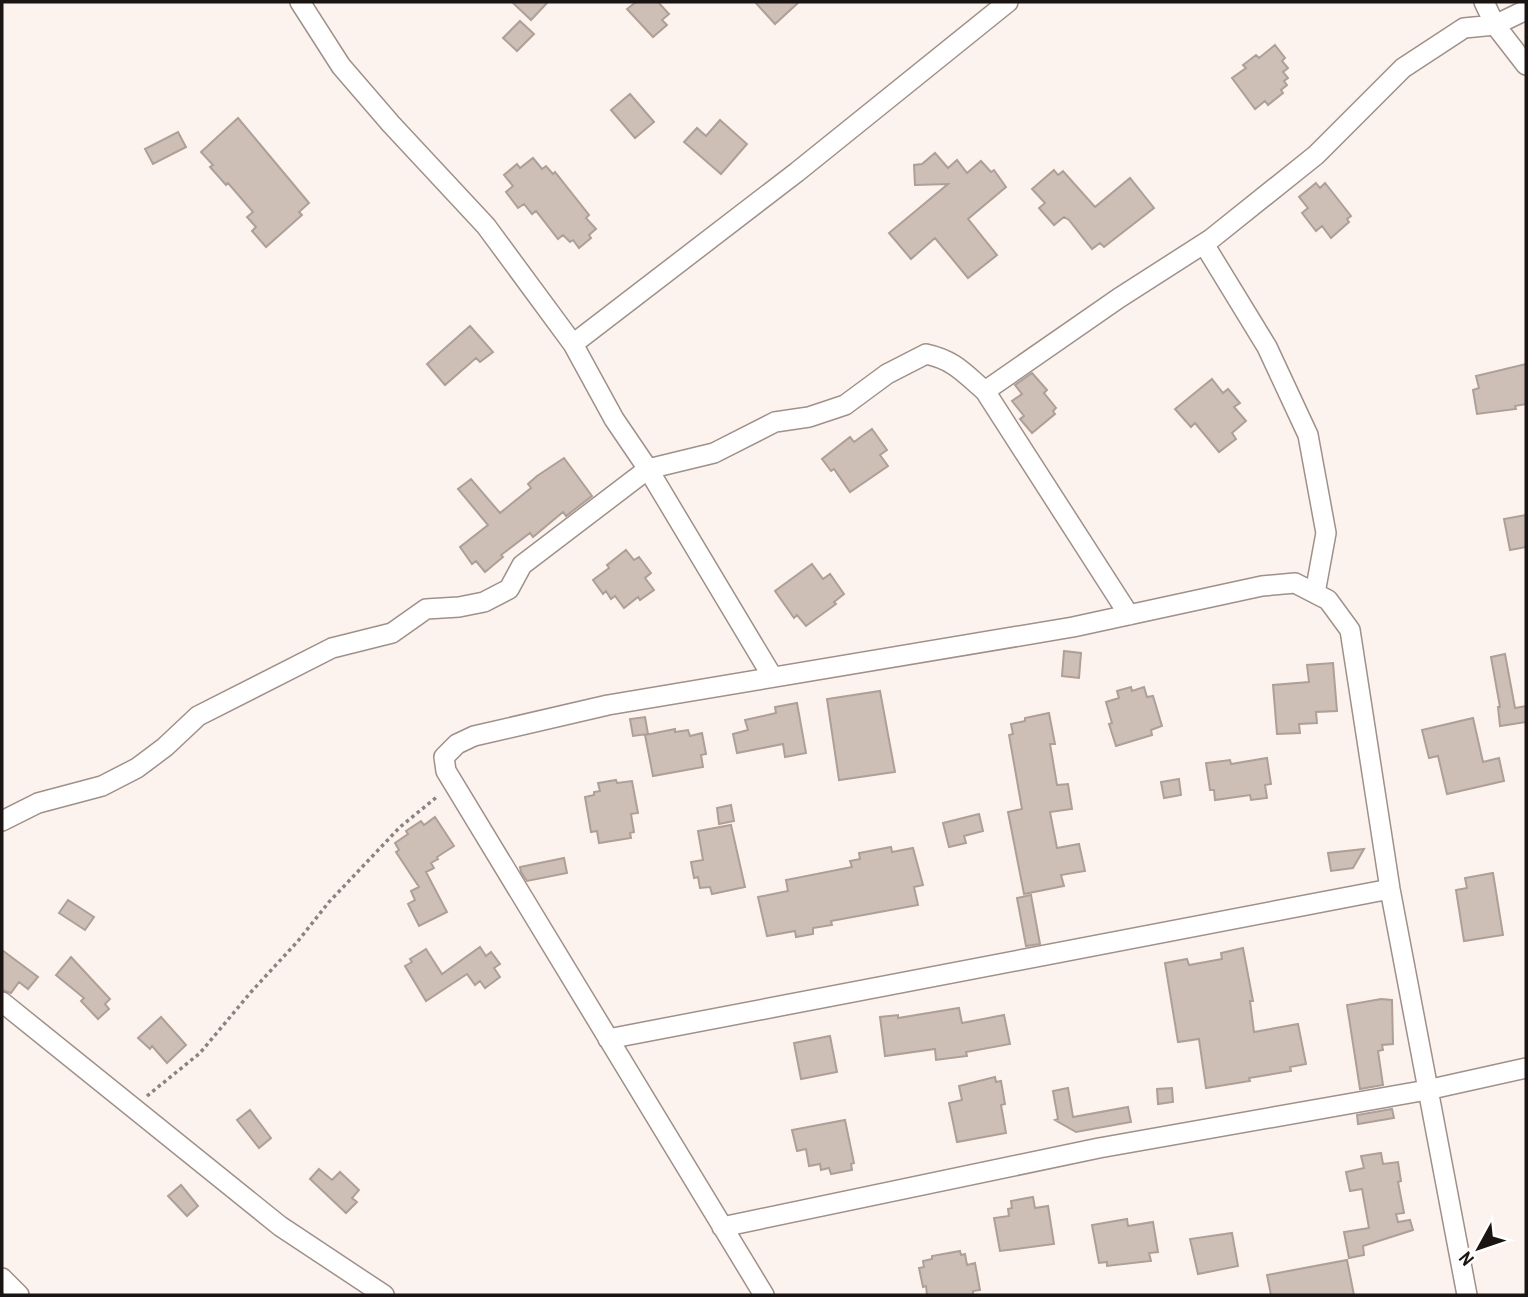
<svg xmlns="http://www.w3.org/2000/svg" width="1528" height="1297" font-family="'Archivo Narrow',sans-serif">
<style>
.building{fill:#cdbeb6;stroke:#ae9f97;stroke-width:2}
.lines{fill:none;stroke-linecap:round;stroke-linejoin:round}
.street-casing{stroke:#9f9089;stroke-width:22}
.path{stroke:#8b837f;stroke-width:3.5;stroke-dasharray:3.5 3.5;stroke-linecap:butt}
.street{stroke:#fff;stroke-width:19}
</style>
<rect width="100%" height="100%" fill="#fdf3ee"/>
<!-- building -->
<path class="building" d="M 512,2 L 548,2 L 531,20 Z
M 636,2 L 658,2 L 669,14 L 662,20 L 667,25 L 653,37 L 627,9 Z
M 755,2 L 799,2 L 775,24 Z
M 520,21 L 534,34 L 517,51 L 503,38 Z
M 1275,45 L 1285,58 L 1282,61 L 1288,68 L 1283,72 L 1288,78 L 1284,81 L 1287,85 L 1281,90 L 1283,93 L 1268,105 L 1265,101 L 1255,109 L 1232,78 L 1246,68 L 1243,65 L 1256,55 L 1259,58 Z
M 630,94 L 654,122 L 635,138 L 611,110 Z
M 238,118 L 309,203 L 299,212 L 302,215 L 266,247 L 252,231 L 256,227 L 247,217 L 253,212 L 228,183 L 226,185 L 210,167 L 213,165 L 201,152 Z
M 720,120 L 747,144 L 721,174 L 684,142 L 697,128 L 706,136 Z
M 178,132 L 186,147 L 153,164 L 145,149 Z
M 935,153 L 948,168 L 957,160 L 967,173 L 981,161 L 991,172 L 994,170 L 1006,187 L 968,219 L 997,255 L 968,278 L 935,238 L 911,259 L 889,233 L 948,184 L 915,185 L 914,165 L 922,164 Z
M 533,158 L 542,169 L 546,166 L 553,174 L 555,172 L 589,215 L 586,218 L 596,229 L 589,235 L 591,238 L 579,248 L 573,240 L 570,242 L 563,235 L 558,239 L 536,211 L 532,214 L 524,204 L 518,208 L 506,192 L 513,186 L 504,175 L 517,164 L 520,168 Z
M 1054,170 L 1058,175 L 1063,171 L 1095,207 L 1130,178 L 1154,208 L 1104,247 L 1100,243 L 1092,249 L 1069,220 L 1064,217 L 1054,225 L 1039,208 L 1045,203 L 1032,189 Z
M 1316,183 L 1320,188 L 1325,183 L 1351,216 L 1347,219 L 1349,222 L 1331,238 L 1322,226 L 1316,231 L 1302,213 L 1308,208 L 1299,197 Z
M 470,326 L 493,352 L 480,362 L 476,358 L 445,385 L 427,364 Z
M 1526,364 L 1526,404 L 1515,406 L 1516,409 L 1477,414 L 1473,390 L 1479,388 L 1476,376 Z
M 1032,373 L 1047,390 L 1044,393 L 1056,408 L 1053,411 L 1055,414 L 1032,433 L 1020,419 L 1024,416 L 1012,401 L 1022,394 L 1015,385 Z
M 1212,379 L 1223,393 L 1228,389 L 1240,403 L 1234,407 L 1246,421 L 1232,433 L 1236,439 L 1219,452 L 1195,423 L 1191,427 L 1175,409 Z
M 872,429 L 887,450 L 880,455 L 888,466 L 850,492 L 834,469 L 831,471 L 822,459 L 850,437 L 854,442 Z
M 564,458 L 592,496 L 566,516 L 563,512 L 533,537 L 530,533 L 501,555 L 503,557 L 485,572 L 476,561 L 472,564 L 460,547 L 488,525 L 458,489 L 471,479 L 500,513 L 531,488 L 528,484 L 537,476 Z
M 1526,515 L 1526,547 L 1510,550 L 1504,519 Z
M 626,550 L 634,560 L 639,557 L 651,573 L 645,578 L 654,590 L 640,600 L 638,597 L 624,608 L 615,596 L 611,599 L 606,591 L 603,594 L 593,580 L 609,568 L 607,565 Z
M 812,564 L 823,579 L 830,574 L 844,594 L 834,602 L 836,604 L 806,626 L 797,615 L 794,618 L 775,591 Z
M 1064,651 L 1081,653 L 1079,678 L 1062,676 Z
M 1505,654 L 1515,708 L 1526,706 L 1526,722 L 1500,726 L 1498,707 L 1500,707 L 1491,657 Z
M 1333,663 L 1337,711 L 1316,712 L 1317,723 L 1299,724 L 1300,733 L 1277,734 L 1273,685 L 1309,682 L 1307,665 Z
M 1131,687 L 1132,691 L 1144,687 L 1147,697 L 1153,696 L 1162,726 L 1151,730 L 1152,735 L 1116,746 L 1109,724 L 1112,723 L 1106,702 L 1119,698 L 1117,691 Z
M 880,691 L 895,772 L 839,780 L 827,699 Z
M 797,703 L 806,753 L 785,757 L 783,744 L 737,753 L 733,734 L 748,730 L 745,720 L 776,713 L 775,707 Z
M 1049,713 L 1055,744 L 1050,744 L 1057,785 L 1068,784 L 1072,809 L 1050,812 L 1057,848 L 1079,844 L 1085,871 L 1061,875 L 1064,886 L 1024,894 L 1008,812 L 1022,809 L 1009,735 L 1013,734 L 1011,724 L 1025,721 L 1025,718 Z
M 645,717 L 648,734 L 633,736 L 630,719 Z
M 1473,718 L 1483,762 L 1499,758 L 1504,781 L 1447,794 L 1438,756 L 1429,758 L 1422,730 Z
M 675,729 L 675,732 L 688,730 L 690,736 L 702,733 L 706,754 L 701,755 L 703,767 L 653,776 L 645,735 Z
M 1267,758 L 1271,784 L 1265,785 L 1267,798 L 1251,800 L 1250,795 L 1215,800 L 1214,790 L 1210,790 L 1206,763 L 1230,760 L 1231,764 Z
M 1179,779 L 1181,795 L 1164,798 L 1161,782 Z
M 616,780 L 617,783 L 632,781 L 638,813 L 631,814 L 634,832 L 630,833 L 631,838 L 599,843 L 597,831 L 591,832 L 585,797 L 594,795 L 594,792 L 600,791 L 598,783 Z
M 731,805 L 734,821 L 719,824 L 717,808 Z
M 979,814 L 983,831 L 964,836 L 966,843 L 949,847 L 943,823 Z
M 435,817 L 454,846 L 437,857 L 438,859 L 431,863 L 434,868 L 426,872 L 447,912 L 419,926 L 408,904 L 415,900 L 411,891 L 419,887 L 396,852 L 399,850 L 395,843 L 408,834 L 406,831 L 421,821 L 424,825 Z
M 731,825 L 745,887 L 712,894 L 710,887 L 700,888 L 698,877 L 694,878 L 691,862 L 703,860 L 698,831 Z
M 891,847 L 892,852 L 913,848 L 923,885 L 914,887 L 918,905 L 831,921 L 832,925 L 813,928 L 813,934 L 796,937 L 795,931 L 767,936 L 758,897 L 788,891 L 786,880 L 852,867 L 850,861 L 860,859 L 859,853 Z
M 1364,849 L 1353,868 L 1331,871 L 1328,853 Z
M 564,858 L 567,873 L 527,881 L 521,872 L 520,867 Z
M 1493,873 L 1503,935 L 1464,941 L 1456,890 L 1467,888 L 1465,878 Z
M 1031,895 L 1040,944 L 1026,946 L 1017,898 Z
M 68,900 L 94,917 L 85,930 L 59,913 Z
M 480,947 L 486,956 L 491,952 L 500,964 L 494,968 L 500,977 L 485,988 L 480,981 L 475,985 L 467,974 L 426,1001 L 405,966 L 412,962 L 410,959 L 426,949 L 442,974 Z
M 1243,948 L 1253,1001 L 1250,1001 L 1254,1032 L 1298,1024 L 1306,1064 L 1290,1067 L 1291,1071 L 1249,1078 L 1250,1081 L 1206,1088 L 1199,1039 L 1178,1042 L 1165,963 L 1187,959 L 1189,965 L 1222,959 L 1221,953 Z
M 2,950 L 38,977 L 28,989 L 19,982 L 11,993 L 2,990 Z
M 71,957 L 110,999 L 105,1004 L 109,1009 L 98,1019 L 81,1001 L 84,998 L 56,975 Z
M 1381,999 L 1392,1000 L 1393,1044 L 1382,1045 L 1383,1050 L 1378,1051 L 1383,1085 L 1360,1089 L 1347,1005 Z
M 959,1008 L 962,1023 L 1004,1015 L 1010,1044 L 966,1052 L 967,1056 L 936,1060 L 935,1049 L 885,1056 L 880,1017 L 898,1015 L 898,1018 Z
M 161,1017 L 186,1045 L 167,1063 L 152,1046 L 150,1049 L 138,1038 Z
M 830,1036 L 837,1072 L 801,1079 L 794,1043 Z
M 995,1077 L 996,1082 L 1001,1081 L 1005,1104 L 1001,1105 L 1006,1133 L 957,1142 L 949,1103 L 962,1100 L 959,1086 Z
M 1068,1088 L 1073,1117 L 1128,1107 L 1131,1122 L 1076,1132 L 1055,1120 L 1058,1119 L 1053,1091 Z
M 1172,1088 L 1173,1102 L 1158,1104 L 1157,1089 Z
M 1392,1109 L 1394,1118 L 1358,1124 L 1357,1115 Z
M 250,1110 L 271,1138 L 259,1148 L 237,1120 Z
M 845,1120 L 854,1163 L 851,1164 L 852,1170 L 831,1174 L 829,1168 L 821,1170 L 820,1164 L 809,1166 L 806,1149 L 797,1151 L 792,1130 Z
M 1381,1153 L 1383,1164 L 1398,1162 L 1401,1181 L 1398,1182 L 1404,1213 L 1396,1214 L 1398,1222 L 1410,1220 L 1413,1230 L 1363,1246 L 1364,1255 L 1349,1258 L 1344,1232 L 1369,1228 L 1362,1189 L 1350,1191 L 1346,1172 L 1364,1168 L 1361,1156 Z
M 319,1169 L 332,1180 L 340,1172 L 359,1190 L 352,1198 L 357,1202 L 346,1213 L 310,1179 Z
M 181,1185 L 198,1206 L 187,1216 L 168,1196 Z
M 1033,1197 L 1035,1208 L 1048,1206 L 1054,1244 L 1000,1251 L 994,1218 L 1009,1216 L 1008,1209 L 1012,1208 L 1011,1201 Z
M 1127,1219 L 1128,1226 L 1153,1222 L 1158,1252 L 1149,1253 L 1151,1261 L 1107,1266 L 1107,1262 L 1099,1263 L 1092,1225 Z
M 1232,1233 L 1238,1266 L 1198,1274 L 1190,1239 Z
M 960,1251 L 961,1255 L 965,1254 L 967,1265 L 975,1263 L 980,1290 L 973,1291 L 973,1295 L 927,1295 L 926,1286 L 923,1287 L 919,1268 L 924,1267 L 923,1261 L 932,1259 L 932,1256 Z
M 1347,1260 L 1354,1295 L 1271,1295 L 1267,1275 Z"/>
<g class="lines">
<defs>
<path id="street" d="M 300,2 L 341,66 L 391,124 L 486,226 L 573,344 L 614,419 L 648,469 L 772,676
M 1484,2 L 1495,25 L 1526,10
M 1204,244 L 1267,347 L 1308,435 L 1326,533 L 1315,593
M 573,344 L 797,172 L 1008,2
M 985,391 L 1119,298 L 1211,239 L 1316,155 L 1403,68 L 1464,28 L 1495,25 L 1526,65
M 2,821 L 38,803 L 102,786 L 137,768 L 165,747 L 198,716 L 332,648 L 392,633 L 426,609 L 459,607 L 484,602 L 509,589 L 522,565 L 648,469 L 714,453 L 775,422 L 809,417 L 845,405 L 887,374 L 926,354 C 954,360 964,373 985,391 L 1129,615
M 2,1002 L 280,1226 L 384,1295
M 608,1039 L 1390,889
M 722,1227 L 1099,1148 L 1427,1090 L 1526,1068
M 2,1278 L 19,1295
M 764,1295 L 446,771 L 444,757 L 457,744 L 474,736 L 608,705 L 1073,627 L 1262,586 L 1295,583 L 1328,600 L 1350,630 L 1390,889 L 1467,1295"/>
</defs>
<!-- street casing -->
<use href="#street" class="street-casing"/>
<!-- path -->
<path class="path" d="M 147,1096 L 200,1053 L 251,992 L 298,941 L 329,902 L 400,827 L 438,796"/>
<!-- street -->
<use href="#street" class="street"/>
</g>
<!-- border -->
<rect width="1528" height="1297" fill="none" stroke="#1a1512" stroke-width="7"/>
<!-- north arrow -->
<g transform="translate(1479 1248) rotate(230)" stroke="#ffffff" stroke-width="5" paint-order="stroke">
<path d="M0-5L12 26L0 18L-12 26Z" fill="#1a1512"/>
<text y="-10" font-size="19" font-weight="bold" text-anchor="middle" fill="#1a1512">N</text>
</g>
</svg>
